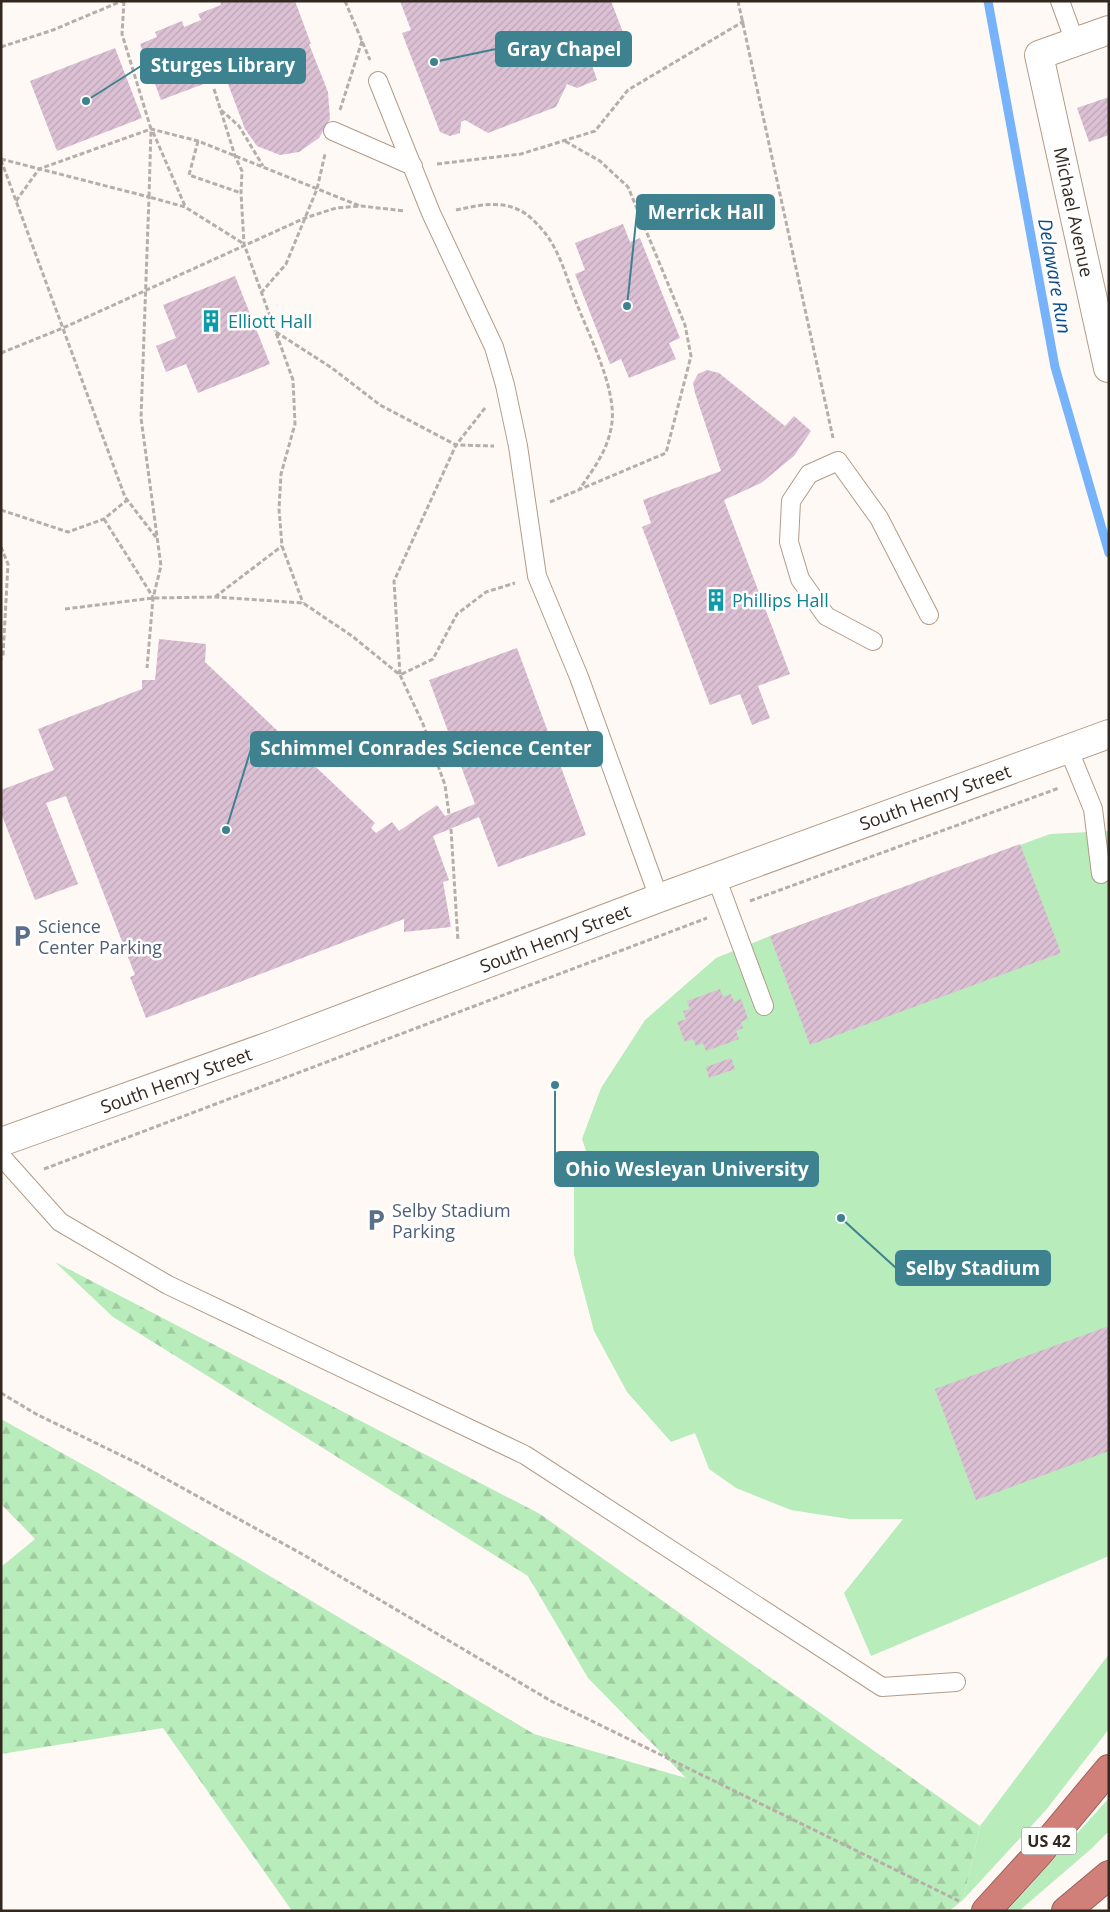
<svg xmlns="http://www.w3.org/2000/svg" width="1110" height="1912" font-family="'Open Sans',sans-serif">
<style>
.grass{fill:#b8ecbb}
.forest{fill:url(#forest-firs)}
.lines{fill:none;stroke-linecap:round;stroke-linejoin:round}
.stream{stroke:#77b3fa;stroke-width:9}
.building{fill:url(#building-hatch)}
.lane-casing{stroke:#b39b87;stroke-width:20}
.street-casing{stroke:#b39b87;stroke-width:30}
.highway-casing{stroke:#99615a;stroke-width:30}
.path{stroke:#b6aea9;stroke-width:3;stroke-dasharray:5 2.5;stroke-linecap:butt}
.lane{stroke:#fff;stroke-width:18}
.street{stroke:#fff;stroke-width:28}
.highway{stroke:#d07f79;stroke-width:28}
.labels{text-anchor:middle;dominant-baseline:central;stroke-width:5;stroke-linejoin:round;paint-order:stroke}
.shield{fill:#fff;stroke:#706863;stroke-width:1}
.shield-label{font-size:16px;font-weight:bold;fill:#322820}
.street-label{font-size:18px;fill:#322820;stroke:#fff}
.culture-label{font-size:18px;fill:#0d838f;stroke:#fff;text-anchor:start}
.service-label{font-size:18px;fill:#4e5e75;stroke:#fff;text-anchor:start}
.water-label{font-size:19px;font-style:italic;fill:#0f4c8c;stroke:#fff}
.leader{fill:none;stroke:#3e8290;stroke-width:2}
.callout-dot{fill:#3e8290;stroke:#fff;stroke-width:2}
.callout{fill:#3e8290;stroke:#3e8290;stroke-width:2}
.callout-label{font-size:19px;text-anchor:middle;font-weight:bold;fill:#fff}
</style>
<defs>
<pattern id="forest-firs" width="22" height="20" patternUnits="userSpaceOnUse" patternTransform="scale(1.25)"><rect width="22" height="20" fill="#b8ecbb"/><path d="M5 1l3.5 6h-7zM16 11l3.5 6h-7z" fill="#9fcaa0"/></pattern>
<pattern id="building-hatch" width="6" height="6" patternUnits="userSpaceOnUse" patternTransform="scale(1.25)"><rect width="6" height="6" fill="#dcc0d4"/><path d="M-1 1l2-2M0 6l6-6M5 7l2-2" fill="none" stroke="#bda5b6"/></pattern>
</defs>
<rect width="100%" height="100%" fill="#fff9f5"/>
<!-- grass -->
<path class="grass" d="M 1109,831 L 1109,1556 L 871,1656 L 844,1593 L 903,1519 L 849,1519 L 791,1510 L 736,1488 L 709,1469 L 695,1433 L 671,1442 L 627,1392 L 594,1331 L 574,1255 L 574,1181 L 594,1174 L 582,1139 L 601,1088 L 645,1020 L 716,958 L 770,936 L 1050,834 Z
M 1109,1654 L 1109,1729 L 1046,1810 L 963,1900 L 980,1826 Z
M 1109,1798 L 1109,1831 L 1091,1849 L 1019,1911 L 1007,1911 Z"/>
<!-- forest -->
<path class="forest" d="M 55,1262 L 540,1514 L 980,1826 L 963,1900 L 949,1911 L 292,1911 L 163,1728 L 1,1754 L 1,1567 L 35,1539 L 1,1504 L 1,1419 L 98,1473 L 534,1734 L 686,1778 L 588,1678 L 528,1576 L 113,1317 Z"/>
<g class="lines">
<!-- stream -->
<path class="stream" d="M 988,1 L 1055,367 L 1109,553"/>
</g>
<!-- building -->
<path class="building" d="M 220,1 L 295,1 L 311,44 L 309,44 L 328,92 L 330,119 L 319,138 L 299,152 L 280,155 L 257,146 L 245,129 L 225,76 L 161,100 L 140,44 L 157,37 L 155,32 L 182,21 L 184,27 L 201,20 L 198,14 L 221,5 Z
M 400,1 L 611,1 L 629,48 L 591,62 L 597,80 L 577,88 L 567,84 L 556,107 L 488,133 L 465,120 L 461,122 L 460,133 L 450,136 L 440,132 L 402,33 L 411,30 Z
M 115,48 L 142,118 L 57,151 L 30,81 Z
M 1109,97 L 1109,135 L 1089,142 L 1077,108 Z
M 623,224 L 630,242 L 640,238 L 680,338 L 669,343 L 676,359 L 629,378 L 621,359 L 610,364 L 575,274 L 585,270 L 575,243 Z
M 235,276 L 270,364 L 198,393 L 186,364 L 166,372 L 156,346 L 176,338 L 163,305 Z
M 707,370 L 719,373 L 785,426 L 794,416 L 811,431 L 794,456 L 761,483 L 724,500 L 790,674 L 758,686 L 770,718 L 752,725 L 740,694 L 710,705 L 642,527 L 651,523 L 643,500 L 721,471 L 695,393 L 693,383 L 698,374 Z
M 159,639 L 206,644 L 205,662 L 375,823 L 371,828 L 376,833 L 392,822 L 399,831 L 437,805 L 445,816 L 475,804 L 429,680 L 517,648 L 586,835 L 498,867 L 479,817 L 433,836 L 449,880 L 443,882 L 451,927 L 404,932 L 404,919 L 146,1018 L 130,977 L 135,975 L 66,796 L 46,803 L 78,884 L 35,900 L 1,813 L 1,790 L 54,770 L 38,729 L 142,689 L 142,680 L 155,680 Z
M 1020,844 L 1061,953 L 810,1045 L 770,936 Z
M 720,989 L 723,997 L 731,994 L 734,1002 L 741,999 L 748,1019 L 741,1022 L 743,1028 L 736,1031 L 739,1039 L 706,1051 L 703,1043 L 696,1046 L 693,1039 L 685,1042 L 677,1022 L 686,1019 L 683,1011 L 690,1009 L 687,1001 Z
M 731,1058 L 735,1069 L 709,1078 L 706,1067 Z
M 1109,1326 L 1109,1451 L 976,1500 L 935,1389 Z"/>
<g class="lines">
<defs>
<path id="lane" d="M 1060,1 L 1075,42
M 378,81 L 431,213 L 494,347 L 505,385 L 518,446 L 537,576 L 579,677 L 659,898
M 333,131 L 413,166
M 873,641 L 826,616 L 800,579 L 789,542 L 791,501 L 809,474 L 838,461 L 879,518 L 929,615
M 1068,748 L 1093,809 L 1101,874
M 716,877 L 764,1006
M 1,1156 L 60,1222 L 168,1285 L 525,1455 L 882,1687 L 956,1682"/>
<path id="street" d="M 1108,368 L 1039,55 L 1109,30
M 1,1142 L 275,1044 L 659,898 L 1109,734"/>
<path id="highway" d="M 986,1911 L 1039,1853 L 1109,1769
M 1066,1911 L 1109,1875"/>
</defs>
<!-- lane casing -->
<use href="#lane" class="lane-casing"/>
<!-- street casing -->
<use href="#street" class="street-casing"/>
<!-- highway casing -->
<use href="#highway" class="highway-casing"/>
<!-- path -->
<path class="path" d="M 124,1 L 122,34 L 151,129 L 149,197 L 185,207 L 244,244
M 345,1 L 370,60
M 738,1 L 833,438
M 1,47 L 53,30 L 122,1
M 214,89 L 235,156 L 242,171 L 241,193 L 244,244 L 293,380 L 295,424 L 281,474 L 279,509 L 282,546 L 303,603
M 221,110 L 239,126 L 263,166
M 340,110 L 362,41
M 153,132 L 185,206
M 198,141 L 189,175 L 241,193
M 1,159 L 149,197 L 141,418 L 161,566 L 153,598 L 147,668
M 1,160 L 125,497 L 158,540
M 437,164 L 521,154 L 595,131 L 628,90 L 744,21
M 16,201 L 39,169 L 151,129 L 198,141 L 360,206
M 456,210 C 479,205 504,199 526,214 C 532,218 540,227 545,233 C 560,252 567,279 576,302 C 589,335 616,388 612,422 C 609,449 594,468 579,490
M 261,293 L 286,264 L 317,189 L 325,154
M 276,332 L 332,368 L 380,405 L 456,445 L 494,446
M 1,353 L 63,328 L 305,218 L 336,208 L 361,206 L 405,211
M 485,408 L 456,445 L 394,581 L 400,675 L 433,659 L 457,614 L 486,592 L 515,583
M 550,502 L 666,453 L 691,356 L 685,325 L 628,187 L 600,161 L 563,140
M 1,510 L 68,532 L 104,519 L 127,500
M 104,519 L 153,597
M 1,547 L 8,564 L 3,656 L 1,659
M 215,597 L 282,546
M 65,609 L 153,598 L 215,597 L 303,603 L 352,636 L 400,675 L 423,724 L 445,785 L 449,814
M 451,829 L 458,941
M 750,901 L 1059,788
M 44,1169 L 707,918
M 1,1393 L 36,1414 L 139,1464 L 302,1554 L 551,1701 L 959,1901"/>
<!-- lane -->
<use href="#lane" class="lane"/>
<!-- street -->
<use href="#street" class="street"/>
<!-- highway -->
<use href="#highway" class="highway"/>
</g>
<!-- icons -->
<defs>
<symbol id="building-bare" viewBox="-9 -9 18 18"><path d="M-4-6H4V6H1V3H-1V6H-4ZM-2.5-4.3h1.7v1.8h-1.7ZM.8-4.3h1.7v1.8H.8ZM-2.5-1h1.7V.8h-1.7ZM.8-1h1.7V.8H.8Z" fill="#0f9aa8" stroke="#fff" stroke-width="2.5" paint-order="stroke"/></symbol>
<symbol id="parking-bare" viewBox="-9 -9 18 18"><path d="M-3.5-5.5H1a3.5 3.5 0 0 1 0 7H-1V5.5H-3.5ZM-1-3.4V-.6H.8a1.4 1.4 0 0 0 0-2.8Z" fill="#5c6f8a" stroke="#fff" stroke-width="2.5" paint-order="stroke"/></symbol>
</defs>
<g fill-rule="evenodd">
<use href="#building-bare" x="195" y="305" width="32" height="32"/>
<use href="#building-bare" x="700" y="584" width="32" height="32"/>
<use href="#parking-bare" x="6" y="920" width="32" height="32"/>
<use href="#parking-bare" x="360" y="1204" width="32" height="32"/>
</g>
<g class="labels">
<!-- shield labels -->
<rect class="shield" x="1021.5" y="1827.5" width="55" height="27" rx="4"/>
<g class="shield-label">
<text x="1049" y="1841">US 42</text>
</g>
<!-- street labels -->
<g class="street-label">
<text transform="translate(1074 212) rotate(78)">Michael Avenue</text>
<text transform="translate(935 797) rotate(-20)">South Henry Street</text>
<text transform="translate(555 938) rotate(-21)">South Henry Street</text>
<text transform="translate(176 1080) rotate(-20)">South Henry Street</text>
</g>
<!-- culture labels -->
<g class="culture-label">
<text x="228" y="321">Elliott Hall</text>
<text x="732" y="600">Phillips Hall</text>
</g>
<!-- service labels -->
<g class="service-label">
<text x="38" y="926">Science<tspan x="38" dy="21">Center Parking</tspan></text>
<text x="392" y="1210">Selby Stadium<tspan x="392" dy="21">Parking</tspan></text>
</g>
<!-- water labels -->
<g class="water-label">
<text transform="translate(1055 276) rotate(80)">Delaware Run</text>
</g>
</g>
<!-- callouts -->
<path class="leader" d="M434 62L496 49M86 101L141 66M627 306L637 212M226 830L251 749M555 1085L555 1169M841 1218L896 1268"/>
<g class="callout-dot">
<circle cx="434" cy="62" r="5"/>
<circle cx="86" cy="101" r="5"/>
<circle cx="627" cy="306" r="5"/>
<circle cx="226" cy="830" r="5"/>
<circle cx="555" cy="1085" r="5"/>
<circle cx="841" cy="1218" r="5"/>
</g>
<g class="callout">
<rect x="496" y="32" width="135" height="34" rx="5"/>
<rect x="141" y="49" width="164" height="34" rx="5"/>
<rect x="637" y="195" width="137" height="34" rx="5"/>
<rect x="251" y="732" width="351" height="34" rx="5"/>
<rect x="555" y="1152" width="263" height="34" rx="5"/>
<rect x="896" y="1251" width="154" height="34" rx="5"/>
</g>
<g class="callout-label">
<text x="564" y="56">Gray Chapel</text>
<text x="223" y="72">Sturges Library</text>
<text x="706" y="219">Merrick Hall</text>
<text x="426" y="755">Schimmel Conrades Science Center</text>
<text x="687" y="1176">Ohio Wesleyan University</text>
<text x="973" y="1275">Selby Stadium</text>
</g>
<!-- border -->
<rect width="1110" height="1912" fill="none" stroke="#322820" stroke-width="5"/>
</svg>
